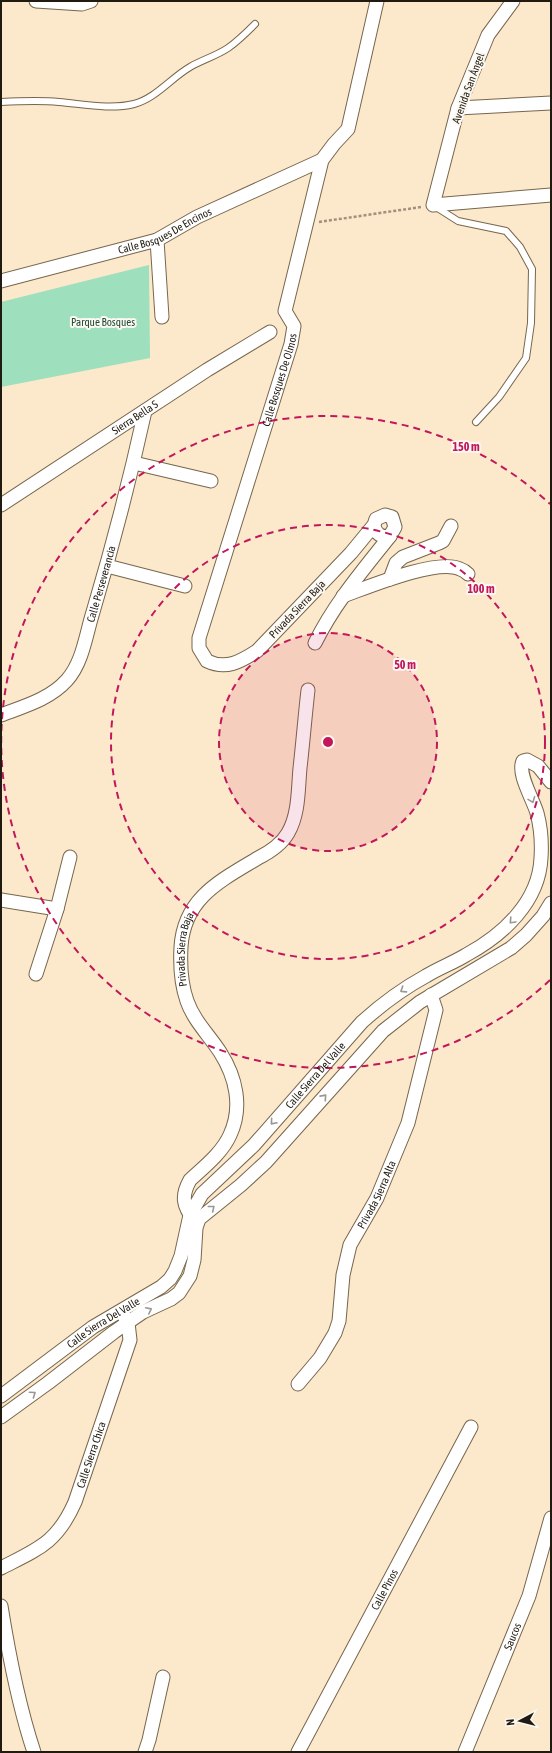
<svg xmlns="http://www.w3.org/2000/svg" width="552" height="1753" font-family="'Asap Condensed',sans-serif">
<style>
.green{fill:#9edfbd}
.lines{fill:none;stroke-linecap:round;stroke-linejoin:round}
.service-casing{stroke:#77664c;stroke-width:8}
.minor-casing{stroke:#77664c;stroke-width:15}
.path{stroke:#a0917c;stroke-width:2.5;stroke-dasharray:3 2;stroke-linecap:butt}
.service{stroke:#fff;stroke-width:6}
.minor{stroke:#fff;stroke-width:13}
.oneway{stroke:#9b9893}
.ring{fill:none;stroke:#c2185b;stroke-width:2;stroke-dasharray:7 5}
.labels{text-anchor:middle;dominant-baseline:central;stroke-width:4;stroke-linejoin:round;paint-order:stroke}
.street-label{font-size:11px;fill:#211a10;stroke:#fcf8f2}
.park-label{font-size:11px;fill:#1f4835;stroke:#fcf8f2}
.centre{fill:#c2185b;stroke:#fcf8f2;stroke-width:2}
.ring-label{font-size:12px;text-anchor:middle;font-weight:bold;fill:#c2185b;stroke:#fcf8f2;stroke-width:4;stroke-linejoin:round;paint-order:stroke}
</style>
<rect width="100%" height="100%" fill="#fce8cb"/>
<!-- green -->
<path class="green" d="M 149,265 L 150,358 L 1,387 L 1,302 Z"/>
<g class="lines">
<defs>
<path id="service" d="M 1,102 C 20,101 39,100 59,102 C 83,104 110,110 134,104 C 156,98 171,78 190,67 C 202,60 216,56 228,48 C 238,41 246,33 255,24
M 436,207 L 458,221 L 506,231 L 520,247 L 532,269 L 531,323 L 526,358 L 499,397 L 476,422"/>
<g id="minor">
<path d="M 36,1 L 82,4 L 91,1"/>
<path d="M 513,1 L 488,35 L 458,108 L 433,205 L 551,195"/>
<path d="M 458,108 L 551,103"/>
<path d="M 157,240 L 162,317"/>
<path id="s1" d="M 1,281 L 157,240 L 197,217 L 322,160"/>
<path d="M 134,463 L 211,481"/>
<path id="s2" d="M 1,505 L 207,370 L 270,332"/>
<path id="s3" d="M 374,525 C 375,534 382,538 390,536 L 395,527 L 392,517 L 385,515 L 376,519 L 374,525 L 351,553 L 257,651 C 240,662 226,670 207,661 L 199,648 L 199,638 L 291,344 L 294,326 L 285,311 L 322,160 L 334,144 L 348,129 L 377,1"/>
<path d="M 107,566 L 185,586"/>
<path d="M 390,579 L 396,563 L 403,557 L 439,543 L 443,541 L 451,526"/>
<path d="M 343,596 C 368,587 437,558 460,569 C 463,570 466,572 468,574"/>
<path d="M 315,643 C 334,604 363,570 390,536"/>
<path id="s4" d="M 1,715 C 25,706 50,699 67,680 C 83,662 86,634 93,612 C 113,545 130,479 145,411"/>
<path d="M 1,900 L 57,909"/>
<path d="M 36,974 L 57,909 L 70,857"/>
<path id="s5" d="M 194,1220 C 183,1206 181,1196 190,1180 C 204,1167 222,1153 230,1135 C 243,1107 236,1077 220,1052 C 209,1035 194,1021 187,1001 C 181,984 180,965 181,947 C 184,898 220,881 258,858 C 270,852 281,845 288,833 C 299,814 298,790 300,768 C 303,742 305,716 308,690"/>
<path id="s6" d="M 298,1384 L 320,1358 L 335,1333 L 339,1321 L 343,1275 L 350,1245 L 377,1198 L 408,1123 L 436,1010 L 431,995"/>
<path id="s7" d="M 1,1396 L 93,1327 L 161,1287 L 170,1279 L 175,1271 L 181,1256 L 190,1215 L 202,1194 L 254,1145 L 362,1022 C 382,1004 402,989 426,976 C 439,968 453,963 466,955 C 503,935 539,902 541,858 C 542,843 541,828 537,813 C 533,799 517,774 523,761 L 527,760 L 538,766 L 551,782"/>
<path d="M 1,1417 L 48,1383 L 114,1332 L 143,1312 L 171,1299 L 179,1293 L 190,1276 L 194,1260 L 196,1228 L 199,1219 L 241,1185 L 266,1162 L 383,1031 L 420,1002 L 511,948 L 526,935 L 543,916 L 551,903"/>
<path id="s8" d="M 1,1568 C 38,1549 57,1543 75,1502 L 130,1340 L 128,1323 L 124,1316"/>
<path d="M 1,1606 C 9,1656 18,1704 34,1752"/>
<path d="M 145,1752 L 149,1740 L 163,1677"/>
<path id="s9" d="M 298,1752 L 471,1427"/>
<path id="s10" d="M 465,1752 L 529,1596 L 551,1518"/>
</g>
</defs>
<!-- service casing -->
<use href="#service" class="service-casing"/>
<!-- minor casing -->
<use href="#minor" class="minor-casing"/>
<!-- path -->
<path class="path" d="M 319,222 L 421,207"/>
<!-- service -->
<use href="#service" class="service"/>
<!-- minor -->
<use href="#minor" class="minor"/>
</g>
<!-- one-way arrows -->
<defs><path id="oneway-chevron" d="M-2-3.5L2.5 0L-2 3.5" fill="none" stroke-width="1.6" stroke-linecap="round" stroke-linejoin="round"/></defs>
<g class="oneway">
<use href="#oneway-chevron" transform="translate(532 800) rotate(69)"/>
<use href="#oneway-chevron" transform="translate(512 921) rotate(133)"/>
<use href="#oneway-chevron" transform="translate(403 990) rotate(147)"/>
<use href="#oneway-chevron" transform="translate(324 1097) rotate(-48)"/>
<use href="#oneway-chevron" transform="translate(273 1122) rotate(131)"/>
<use href="#oneway-chevron" transform="translate(212 1208) rotate(-39)"/>
<use href="#oneway-chevron" transform="translate(149 1310) rotate(-27)"/>
<use href="#oneway-chevron" transform="translate(33 1394) rotate(-35)"/>
</g>
<!-- distance rings -->
<circle cx="328" cy="742" r="109" fill="#c2185b" fill-opacity=".12"/>
<g class="ring">
<circle cx="328" cy="742" r="109"/>
<circle cx="328" cy="742" r="217"/>
<path d="M550 980A326 326 0 1 1 550 504"/>
</g>
<g class="labels">
<!-- street labels -->
<g class="street-label">
<text transform="translate(468 88) rotate(-70)">Avenida San Ángel</text>
<text stroke="none"><textPath href="#s1" startOffset="172">Calle Bosques De Encinos</textPath></text>
<text stroke="none"><textPath href="#s3" startOffset="588">Calle Bosques De Olmos</textPath></text>
<text stroke="none"><textPath href="#s2" startOffset="160">Sierra Bella S</textPath></text>
<text stroke="none"><textPath href="#s4" startOffset="178">Calle Perseverancia</textPath></text>
<text transform="translate(297 609) rotate(-46)">Privada Sierra Baja</text>
<text stroke="none"><textPath href="#s5" startOffset="305">Privada Sierra Baja</textPath></text>
<text stroke="none"><textPath href="#s7" startOffset="462">Calle Sierra Del Valle</textPath></text>
<text stroke="none"><textPath href="#s6" startOffset="210">Privada Sierra Alta</textPath></text>
<text stroke="none"><textPath href="#s7" startOffset="126">Calle Sierra Del Valle</textPath></text>
<text stroke="none"><textPath href="#s8" startOffset="152">Calle Sierra Chica</textPath></text>
<text stroke="none"><textPath href="#s9" startOffset="184">Calle Pinos</textPath></text>
<text stroke="none"><textPath href="#s10" startOffset="125">Saucos</textPath></text>
</g>
<!-- park labels -->
<g class="park-label">
<text x="103" y="322">Parque Bosques</text>
</g>
</g>
<circle cx="328" cy="742" r="6" class="centre"/>
<g class="ring-label">
<text x="466" y="451">150 m</text>
<text x="481" y="593">100 m</text>
<text x="405" y="669">50 m</text>
</g>
<!-- border -->
<rect width="552" height="1753" fill="none" stroke="#211a10" stroke-width="4"/>
<!-- north arrow -->
<g transform="translate(520 1721) rotate(263)" stroke="#fcf8f2" stroke-width="3" paint-order="stroke">
<path d="M0-3L7 15L0 10L-7 15Z" fill="#211a10"/>
<text y="-6" font-size="11" font-weight="bold" text-anchor="middle" fill="#211a10">N</text>
</g>
</svg>
